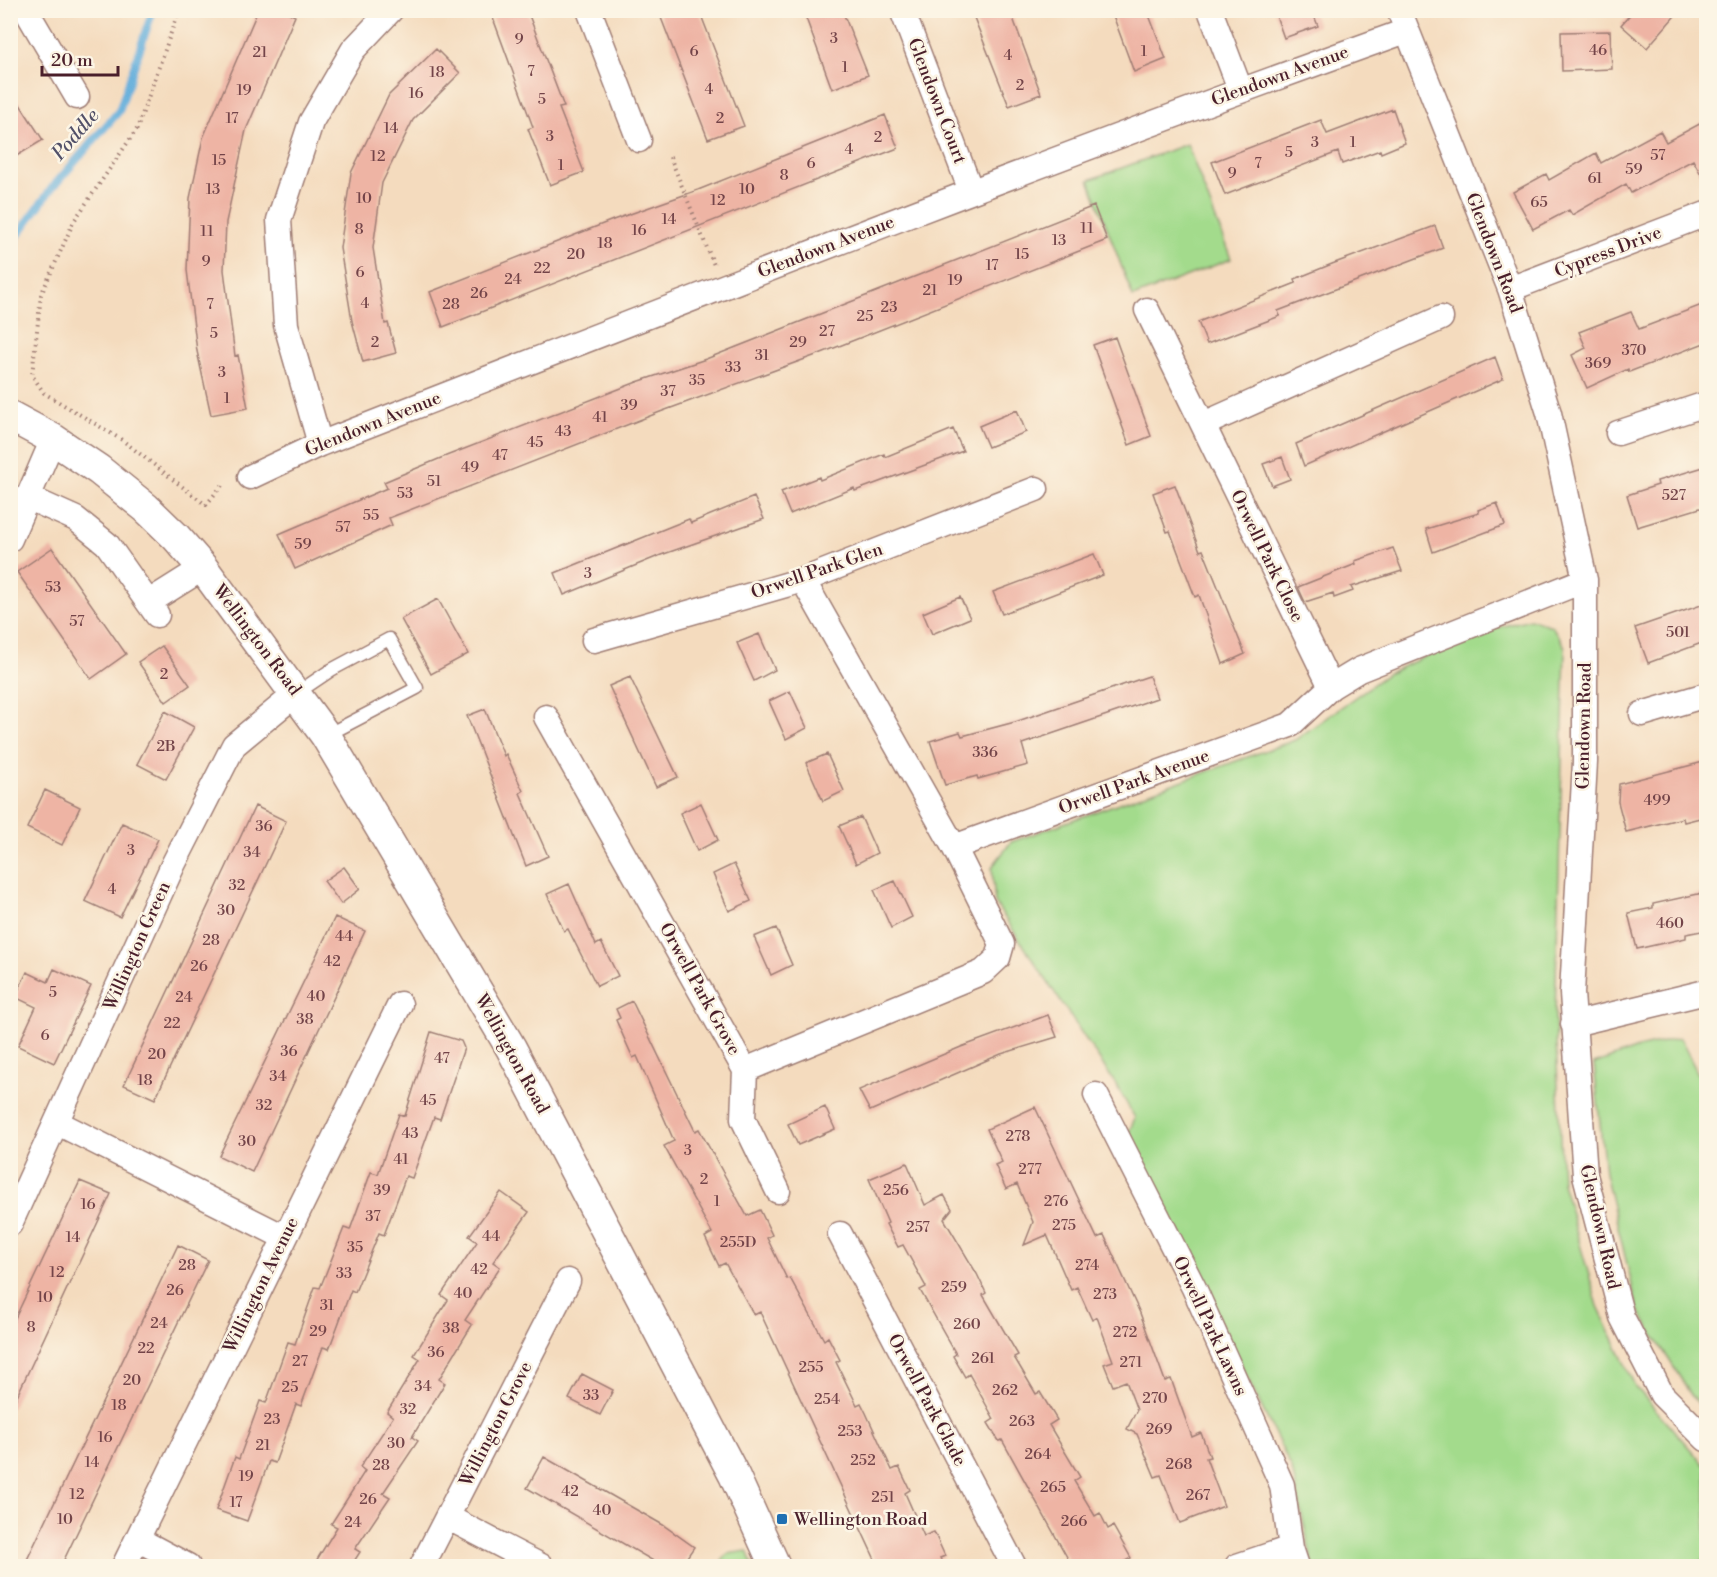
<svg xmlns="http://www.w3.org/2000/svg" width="1717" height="1577" font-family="'Libre Bodoni',serif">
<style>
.green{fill:#a3db8c;stroke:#767d5c;stroke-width:1.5}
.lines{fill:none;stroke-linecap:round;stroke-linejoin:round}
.stream{stroke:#62addb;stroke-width:8}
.building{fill:#eeb4a4}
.service-casing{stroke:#9f7d74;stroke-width:15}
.minor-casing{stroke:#9f7d74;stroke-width:27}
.tertiary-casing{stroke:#9f7d74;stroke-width:33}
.path{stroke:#9f7d74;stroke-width:4;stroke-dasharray:1.5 4.5;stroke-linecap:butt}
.service{stroke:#fff;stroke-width:12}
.minor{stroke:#fff;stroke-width:24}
.tertiary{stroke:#fff;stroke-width:30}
.poi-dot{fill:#1f6fb2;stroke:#fcf5e5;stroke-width:2}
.labels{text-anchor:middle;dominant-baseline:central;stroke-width:5;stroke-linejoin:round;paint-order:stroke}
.number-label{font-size:15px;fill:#734449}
.street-label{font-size:18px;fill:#4a1f2b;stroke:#fcf5e5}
.poi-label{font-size:18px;fill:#4a1f2b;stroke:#fcf5e5;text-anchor:start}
.water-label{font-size:20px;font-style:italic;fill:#525169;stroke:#fcf5e5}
</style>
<rect width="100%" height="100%" fill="#fcf5e5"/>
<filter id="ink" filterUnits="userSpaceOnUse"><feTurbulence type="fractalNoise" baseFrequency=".0167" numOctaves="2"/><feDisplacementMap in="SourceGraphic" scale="12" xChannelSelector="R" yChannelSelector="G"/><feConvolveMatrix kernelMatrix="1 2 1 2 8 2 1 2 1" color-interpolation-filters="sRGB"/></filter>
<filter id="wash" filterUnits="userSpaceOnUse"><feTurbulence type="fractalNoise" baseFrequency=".008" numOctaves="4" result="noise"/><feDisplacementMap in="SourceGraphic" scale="24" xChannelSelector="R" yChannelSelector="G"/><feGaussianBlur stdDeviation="1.35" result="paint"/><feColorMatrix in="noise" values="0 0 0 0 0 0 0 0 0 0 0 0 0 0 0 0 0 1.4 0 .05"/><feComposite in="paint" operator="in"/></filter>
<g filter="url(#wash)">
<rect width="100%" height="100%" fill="#f4dbbe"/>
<!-- green -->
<path class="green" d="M 1187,144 L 1231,259 L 1133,297 L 1089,180 Z
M 1530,619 L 1552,626 L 1565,647 L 1555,1016 L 1562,1183 L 1598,1306 L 1635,1386 L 1706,1467 L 1706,1557 L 1697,1566 L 1313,1566 L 1292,1469 L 1128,1134 L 1135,1118 L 1115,1083 L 995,903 L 992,867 L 1011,842 L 1295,740 L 1389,673 L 1477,633 Z
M 1680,1038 L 1706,1090 L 1706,1412 L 1691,1395 L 1638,1310 L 1605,1173 L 1594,1064 L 1638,1048 Z
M 747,1551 L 753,1566 L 717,1566 L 728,1554 Z"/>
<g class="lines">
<!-- stream -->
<path class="stream" d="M 10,273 L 15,239 L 52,188 L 119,111 L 153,10"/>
</g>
<g id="blocks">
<!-- building -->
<path class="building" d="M 258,10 L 283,10 L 295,16 L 246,130 L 226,222 L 224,270 L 235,356 L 238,355 L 248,408 L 211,415 L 197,351 L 187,270 L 190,198 L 203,138 Z
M 490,10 L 527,10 L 564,107 L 559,108 L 584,172 L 550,185 L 528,129 L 533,127 Z
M 658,10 L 699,10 L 744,126 L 708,139 Z
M 803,10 L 842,10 L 868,75 L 832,89 Z
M 971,10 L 1010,10 L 1041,94 L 1009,106 Z
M 1111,10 L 1147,10 L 1166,59 L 1134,72 Z
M 1274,10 L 1312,10 L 1318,26 L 1284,38 Z
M 1634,10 L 1680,10 L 1647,48 L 1621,25 Z
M 1610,31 L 1612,69 L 1562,71 L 1561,32 Z
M 436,49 L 460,73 L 413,120 L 382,183 L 373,248 L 385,324 L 388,323 L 396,353 L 363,362 L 352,321 L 340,248 L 351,173 L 389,95 Z
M 10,89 L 43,140 L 10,160 Z
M 1393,109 L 1405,143 L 1381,153 L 1380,150 L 1342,164 L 1338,152 L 1225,195 L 1212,162 L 1321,120 L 1327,134 Z
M 885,115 L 898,148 L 443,327 L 430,292 L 613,220 L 698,190 Z
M 1707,120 L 1707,185 L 1693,160 L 1631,193 L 1626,184 L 1572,215 L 1569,210 L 1533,229 L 1513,192 L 1546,174 L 1549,180 L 1596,153 L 1601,163 L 1660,131 L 1666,142 Z
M 1094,206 L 1107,240 L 819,354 L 660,412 L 389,518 L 392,525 L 295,569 L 279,534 L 387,488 L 384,482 L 441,458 L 637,382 L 706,359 Z
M 1435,226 L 1443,248 L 1278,311 L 1280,316 L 1207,344 L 1198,322 L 1296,283 L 1295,279 L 1332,264 Z
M 1707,303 L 1707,342 L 1629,372 L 1628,369 L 1587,388 L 1572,355 L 1586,348 L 1579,332 L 1631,312 L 1639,329 Z
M 1115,337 L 1151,436 L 1129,445 L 1093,345 Z
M 1495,357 L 1503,379 L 1304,466 L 1296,444 Z
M 1017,410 L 1026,432 L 988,447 L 979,426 Z
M 953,429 L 963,451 L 855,491 L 854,488 L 790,514 L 781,492 L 819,477 L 820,480 L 884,454 L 885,457 Z
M 1282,457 L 1290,479 L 1272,486 L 1263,464 Z
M 1707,466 L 1707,506 L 1637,527 L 1627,495 L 1658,485 L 1657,481 Z
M 1175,485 L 1200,551 L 1203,550 L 1245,654 L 1223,664 L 1199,595 L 1195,597 L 1170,531 L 1167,532 L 1153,493 Z
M 754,497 L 764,519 L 661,555 L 564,595 L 555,573 L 689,519 L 691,523 Z
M 1497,503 L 1505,525 L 1433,552 L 1426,529 L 1479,513 L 1478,510 Z
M 52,548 L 126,654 L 91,679 L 17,572 Z
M 1393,548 L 1402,571 L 1351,587 L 1353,591 L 1334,598 L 1333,593 L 1305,602 L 1298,587 L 1356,564 L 1355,561 Z
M 1094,554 L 1103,575 L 1002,614 L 993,592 Z
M 960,597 L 970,618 L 932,634 L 923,613 Z
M 438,599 L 468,654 L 431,674 L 401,619 Z
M 1707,603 L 1707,641 L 1648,663 L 1635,628 Z
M 759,634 L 775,670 L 754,681 L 737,643 Z
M 162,646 L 190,685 L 166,702 L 138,662 Z
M 1149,676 L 1157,698 L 1022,744 L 1028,765 L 978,779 L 977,776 L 945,785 L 930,741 L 960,732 L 962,736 L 1015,722 Z
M 630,677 L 678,777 L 656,787 L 609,686 Z
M 790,691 L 807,728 L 786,739 L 769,701 Z
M 485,709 L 504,756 L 506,754 L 523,791 L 520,793 L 548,856 L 526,866 L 467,716 Z
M 165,711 L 194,727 L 166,779 L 137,764 Z
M 827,754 L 844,791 L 823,801 L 806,763 Z
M 1707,761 L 1707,798 L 1700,800 L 1704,817 L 1684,822 L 1683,818 L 1626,832 L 1618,802 L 1619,784 Z
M 45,790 L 80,807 L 62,845 L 27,828 Z
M 701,803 L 718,840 L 697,851 L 680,813 Z
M 255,806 L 286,821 L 155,1099 L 124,1085 Z
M 861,817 L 877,853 L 856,864 L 839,826 Z
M 122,823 L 158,839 L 120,917 L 85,901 Z
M 734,864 L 751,901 L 729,911 L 713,874 Z
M 344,867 L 360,889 L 341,904 L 324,881 Z
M 895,881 L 912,917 L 891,928 L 874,890 Z
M 569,884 L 596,945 L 601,942 L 618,976 L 597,986 L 568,929 L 564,931 L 547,894 Z
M 1707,892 L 1707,930 L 1686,934 L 1686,938 L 1637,949 L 1628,913 L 1653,908 L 1653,904 Z
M 335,917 L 365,931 L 252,1172 L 219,1156 Z
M 776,928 L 792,965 L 771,975 L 754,937 Z
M 54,969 L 91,986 L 54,1063 L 18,1046 L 36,1007 L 15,997 L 27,972 L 48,982 Z
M 632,1001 L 695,1131 L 699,1129 L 747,1216 L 760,1210 L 772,1235 L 767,1238 L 787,1279 L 790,1278 L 824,1340 L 828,1337 L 840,1360 L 836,1362 L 857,1405 L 861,1403 L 866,1413 L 892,1470 L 899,1467 L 910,1490 L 905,1493 L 924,1536 L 934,1532 L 945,1556 L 940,1558 L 944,1566 L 878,1566 L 760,1312 L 754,1315 L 725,1263 L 719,1266 L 705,1237 L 712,1233 L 664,1146 L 674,1141 L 637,1056 L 633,1058 L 616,1020 L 620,1018 L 616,1009 Z
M 1048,1015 L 1057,1037 L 1001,1054 L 870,1111 L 859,1090 L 961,1047 Z
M 431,1032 L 461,1041 L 464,1048 L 440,1119 L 434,1117 L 412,1178 L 406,1176 L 384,1235 L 379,1233 L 355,1292 L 351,1290 L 329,1349 L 323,1347 L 301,1406 L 296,1404 L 275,1463 L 269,1461 L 247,1521 L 216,1510 L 235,1457 L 239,1459 L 260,1401 L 266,1403 L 288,1342 L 295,1344 L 315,1287 L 320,1288 L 344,1228 L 350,1230 L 371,1172 L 378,1174 L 399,1114 L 405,1116 Z
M 825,1107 L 835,1129 L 798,1145 L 788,1124 Z
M 1035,1107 L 1097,1238 L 1104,1235 L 1140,1313 L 1165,1381 L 1171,1379 L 1192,1437 L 1201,1433 L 1210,1457 L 1206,1458 L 1224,1506 L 1180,1523 L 1161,1475 L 1155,1477 L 1137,1434 L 1127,1429 L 1137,1410 L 1126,1381 L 1113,1386 L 1104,1364 L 1113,1361 L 1097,1317 L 1092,1320 L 1077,1287 L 1071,1290 L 1047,1235 L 1024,1245 L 1033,1222 L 1017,1184 L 1006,1189 L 995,1165 L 1002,1162 L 987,1129 Z
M 907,1163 L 925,1205 L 944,1195 L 952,1209 L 944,1219 L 977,1274 L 986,1293 L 983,1295 L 1018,1355 L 1014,1357 L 1036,1394 L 1040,1392 L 1057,1420 L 1049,1425 L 1080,1477 L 1074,1481 L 1095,1516 L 1100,1513 L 1108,1529 L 1113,1526 L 1131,1558 L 1116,1566 L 1072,1566 L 1002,1440 L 999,1441 L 988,1423 L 994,1419 L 969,1374 L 965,1377 L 953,1356 L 956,1354 L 920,1290 L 926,1287 L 903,1245 L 898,1247 L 886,1224 L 888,1223 L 869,1179 Z
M 80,1181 L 111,1194 L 10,1411 L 10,1329 Z
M 501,1192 L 529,1212 L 493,1262 L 500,1267 L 465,1320 L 472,1325 L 439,1379 L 445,1383 L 412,1437 L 418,1441 L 383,1493 L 390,1497 L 355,1549 L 360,1552 L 351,1566 L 313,1566 L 337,1527 L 331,1524 L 365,1471 L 360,1467 L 393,1417 L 387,1412 L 420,1359 L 414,1355 L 448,1300 L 441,1295 L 477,1242 L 469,1236 Z
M 178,1245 L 208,1260 L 61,1566 L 24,1566 Z
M 582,1374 L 613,1390 L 600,1415 L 569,1399 Z
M 544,1457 L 663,1525 L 694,1547 L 681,1566 L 662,1566 L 527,1488 Z"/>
</g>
</g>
<g filter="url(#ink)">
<use href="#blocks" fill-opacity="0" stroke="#9f7d74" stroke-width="1.5"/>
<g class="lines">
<defs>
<path id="service" d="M 297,693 L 331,670 L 389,639 L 417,688 L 327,735"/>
<path id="minor" d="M 26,10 L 77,97
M 589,10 L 639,140
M 902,10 L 971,191
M 1210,10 L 1240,89
M 1399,10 L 1510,289 L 1549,413 L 1585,580 L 1585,762 L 1572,993 L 1585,1175 L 1622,1317 L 1662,1395 L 1706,1439
M 1510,289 L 1706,214
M 1147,310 L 1331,687
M 1204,424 L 1441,318
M 1618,433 L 1706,404
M 320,444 L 286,325 L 279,220 L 311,122 L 353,50 L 391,10
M 250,477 L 320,444 C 681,303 1042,161 1406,31
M 27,497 L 76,519 L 107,544 L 157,615
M 10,539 L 53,439
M 803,580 L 954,847 L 1290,725 L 1331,687 L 1359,670 L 1585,580
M 149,602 L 203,568
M 594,640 L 803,580 L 1036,489
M 1642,714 L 1706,695
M 546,717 L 745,1070 L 983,972 L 998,958 L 1002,944 L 954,847
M 1573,1024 L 1706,992
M 745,1070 L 743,1119 L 778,1191
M 1096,1095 L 1194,1288 L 1282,1485 L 1291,1548 L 1297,1566
M 58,1123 L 284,1237
M 10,1224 L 173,865 L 234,745 L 297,693
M 840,1234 L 1014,1566
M 449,1518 L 541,1566
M 139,1540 L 188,1566
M 124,1566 L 400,1004
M 422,1566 L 568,1281
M 1237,1566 L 1291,1548"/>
<path id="tertiary" d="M 10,416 L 53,439 L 99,470 L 146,508 L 176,537 L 203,568 L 326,736 L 511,1048 L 734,1475 L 775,1566"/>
</defs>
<!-- service casing -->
<use href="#service" class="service-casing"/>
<!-- minor casing -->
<use href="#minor" class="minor-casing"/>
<!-- tertiary casing -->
<use href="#tertiary" class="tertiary-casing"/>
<!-- path -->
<path class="path" d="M 179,10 L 137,129 L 74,221 L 41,295 L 32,375 L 44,393 L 122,440 L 206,505 L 223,484
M 670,157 L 714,265"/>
<!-- service -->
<use href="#service" class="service"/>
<!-- minor -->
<use href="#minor" class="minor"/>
<!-- tertiary -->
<use href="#tertiary" class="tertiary"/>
</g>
</g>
<!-- markers -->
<rect class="poi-dot" x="776" y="1513" width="12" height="12" rx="3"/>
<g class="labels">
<!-- number labels -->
<g class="number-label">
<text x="834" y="38">3</text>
<text x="519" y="39">9</text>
<text x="1598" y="50">46</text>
<text x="694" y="51">6</text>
<text x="1144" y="51">1</text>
<text x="260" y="52">21</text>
<text x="1008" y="55">4</text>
<text x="845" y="67">1</text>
<text x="531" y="71">7</text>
<text x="437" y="72">18</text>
<text x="1020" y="85">2</text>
<text x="709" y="89">4</text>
<text x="244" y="90">19</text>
<text x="416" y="93">16</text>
<text x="542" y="99">5</text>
<text x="232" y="118">17</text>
<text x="720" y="118">2</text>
<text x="391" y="128">14</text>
<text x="550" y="136">3</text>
<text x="878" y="137">2</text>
<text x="1315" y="142">3</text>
<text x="1353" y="142">1</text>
<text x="849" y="149">4</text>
<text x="1289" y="152">5</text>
<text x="1658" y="155">57</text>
<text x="378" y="156">12</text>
<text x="219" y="160">15</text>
<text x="811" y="163">6</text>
<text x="1258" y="163">7</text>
<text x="561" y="165">1</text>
<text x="1634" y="169">59</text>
<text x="1232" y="173">9</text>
<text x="784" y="175">8</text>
<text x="1595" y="178">61</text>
<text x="213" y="189">13</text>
<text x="747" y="189">10</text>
<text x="364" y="198">10</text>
<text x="718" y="200">12</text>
<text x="1539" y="202">65</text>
<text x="669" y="219">14</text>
<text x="1087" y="228">11</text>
<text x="359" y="229">8</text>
<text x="639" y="230">16</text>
<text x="207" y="231">11</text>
<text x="1059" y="240">13</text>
<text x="605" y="243">18</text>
<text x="576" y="254">20</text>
<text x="1022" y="254">15</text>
<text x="206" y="261">9</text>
<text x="992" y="265">17</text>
<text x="542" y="268">22</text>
<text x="360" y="272">6</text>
<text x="513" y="279">24</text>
<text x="955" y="280">19</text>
<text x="930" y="290">21</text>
<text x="479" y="293">26</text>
<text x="365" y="303">4</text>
<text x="210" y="304">7</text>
<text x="451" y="304">28</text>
<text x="889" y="307">23</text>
<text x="865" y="316">25</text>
<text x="827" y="331">27</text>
<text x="214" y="333">5</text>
<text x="375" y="342">2</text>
<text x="798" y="342">29</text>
<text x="1634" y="350">370</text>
<text x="762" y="355">31</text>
<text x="1598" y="363">369</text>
<text x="733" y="367">33</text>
<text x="222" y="372">3</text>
<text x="697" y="380">35</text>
<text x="668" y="391">37</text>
<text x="227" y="398">1</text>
<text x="629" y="405">39</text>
<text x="600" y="417">41</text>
<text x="563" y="431">43</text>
<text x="535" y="442">45</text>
<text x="500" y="455">47</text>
<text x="470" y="467">49</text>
<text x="434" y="481">51</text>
<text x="405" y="493">53</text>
<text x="1674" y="495">527</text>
<text x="371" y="515">55</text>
<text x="343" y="527">57</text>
<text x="303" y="544">59</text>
<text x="588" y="573">3</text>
<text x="53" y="587">53</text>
<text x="77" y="621">57</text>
<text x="1678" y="632">501</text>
<text x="164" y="674">2</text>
<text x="166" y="746">2B</text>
<text x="985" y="752">336</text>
<text x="1657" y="800">499</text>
<text x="264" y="826">36</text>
<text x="131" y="850">3</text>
<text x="252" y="852">34</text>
<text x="237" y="885">32</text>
<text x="112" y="889">4</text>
<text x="226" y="910">30</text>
<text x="1670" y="923">460</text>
<text x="344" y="936">44</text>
<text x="211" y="940">28</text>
<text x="332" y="961">42</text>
<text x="199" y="966">26</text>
<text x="53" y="992">5</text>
<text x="316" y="996">40</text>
<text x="184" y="997">24</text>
<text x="305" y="1019">38</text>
<text x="172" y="1023">22</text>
<text x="45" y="1035">6</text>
<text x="289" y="1051">36</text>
<text x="157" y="1054">20</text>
<text x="442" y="1058">47</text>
<text x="278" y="1076">34</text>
<text x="145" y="1080">18</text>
<text x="428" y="1100">45</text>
<text x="264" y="1105">32</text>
<text x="410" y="1133">43</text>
<text x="1018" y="1136">278</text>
<text x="247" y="1141">30</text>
<text x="688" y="1150">3</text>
<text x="401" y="1159">41</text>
<text x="1030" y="1169">277</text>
<text x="704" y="1179">2</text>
<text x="382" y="1190">39</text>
<text x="896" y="1190">256</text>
<text x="717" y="1201">1</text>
<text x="1056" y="1201">276</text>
<text x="88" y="1204">16</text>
<text x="373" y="1216">37</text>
<text x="1064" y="1225">275</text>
<text x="918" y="1227">257</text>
<text x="491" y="1236">44</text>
<text x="73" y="1237">14</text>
<text x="738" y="1242">255D</text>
<text x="355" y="1247">35</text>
<text x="187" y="1265">28</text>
<text x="1087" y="1265">274</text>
<text x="479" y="1269">42</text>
<text x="57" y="1272">12</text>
<text x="344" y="1273">33</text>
<text x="954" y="1287">259</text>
<text x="175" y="1290">26</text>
<text x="463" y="1293">40</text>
<text x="1105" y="1294">273</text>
<text x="45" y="1297">10</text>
<text x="327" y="1305">31</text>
<text x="159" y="1323">24</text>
<text x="967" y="1324">260</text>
<text x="31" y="1327">8</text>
<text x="451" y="1328">38</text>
<text x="318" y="1331">29</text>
<text x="1125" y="1332">272</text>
<text x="146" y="1348">22</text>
<text x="436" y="1352">36</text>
<text x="983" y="1358">261</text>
<text x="300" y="1361">27</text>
<text x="1131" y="1362">271</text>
<text x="811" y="1367">255</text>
<text x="132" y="1380">20</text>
<text x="423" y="1386">34</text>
<text x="290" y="1387">25</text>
<text x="1005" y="1390">262</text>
<text x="591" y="1395">33</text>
<text x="1155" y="1398">270</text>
<text x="827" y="1399">254</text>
<text x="119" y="1405">18</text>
<text x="408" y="1409">32</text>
<text x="272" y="1419">23</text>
<text x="1022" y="1421">263</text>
<text x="1159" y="1429">269</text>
<text x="850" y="1431">253</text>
<text x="105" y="1437">16</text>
<text x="396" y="1443">30</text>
<text x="263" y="1445">21</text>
<text x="1038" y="1454">264</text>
<text x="863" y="1460">252</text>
<text x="92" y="1462">14</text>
<text x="1179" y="1464">268</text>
<text x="381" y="1465">28</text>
<text x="246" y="1476">19</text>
<text x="1053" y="1487">265</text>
<text x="570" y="1491">42</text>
<text x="77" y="1494">12</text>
<text x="1198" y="1495">267</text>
<text x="883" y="1497">251</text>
<text x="368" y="1499">26</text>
<text x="236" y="1502">17</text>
<text x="602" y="1510">40</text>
<text x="65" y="1519">10</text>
<text x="1074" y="1521">266</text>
<text x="353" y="1522">24</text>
</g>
<!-- street labels -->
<g class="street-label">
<text transform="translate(1280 76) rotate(-20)">Glendown Avenue</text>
<text transform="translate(937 101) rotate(69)">Glendown Court</text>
<text transform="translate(826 247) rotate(-21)">Glendown Avenue</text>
<text transform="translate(1608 252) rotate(-21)">Cypress Drive</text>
<text transform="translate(1494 253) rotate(69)">Glendown Road</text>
<text transform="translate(373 424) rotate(-22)">Glendown Avenue</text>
<text transform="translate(1267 556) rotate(64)">Orwell Park Close</text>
<text transform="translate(817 571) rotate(-19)">Orwell Park Glen</text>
<text transform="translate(257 640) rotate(53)">Wellington Road</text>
<text transform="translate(1584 726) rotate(-89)">Glendown Road</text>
<text transform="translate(1134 782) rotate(-20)">Orwell Park Avenue</text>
<text transform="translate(137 946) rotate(-66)">Willington Green</text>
<text transform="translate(700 989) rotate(61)">Orwell Park Grove</text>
<text transform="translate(512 1054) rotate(61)">Wellington Road</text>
<text transform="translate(1600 1227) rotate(77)">Glendown Road</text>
<text transform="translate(261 1285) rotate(-64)">Willington Avenue</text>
<text transform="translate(1210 1326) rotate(65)">Orwell Park Lawns</text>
<text transform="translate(927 1400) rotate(62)">Orwell Park Glade</text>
<text transform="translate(496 1424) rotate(-63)">Willington Grove</text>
</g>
<!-- poi labels -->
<g class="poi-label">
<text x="794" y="1519">Wellington Road</text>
</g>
<!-- water labels -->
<g class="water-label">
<text transform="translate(76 135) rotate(-49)">Poddle</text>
</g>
</g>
<!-- margin -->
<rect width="1717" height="1577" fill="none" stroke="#fcf5e5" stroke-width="36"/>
<!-- scale -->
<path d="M42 66v9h76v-9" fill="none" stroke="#4a1f2b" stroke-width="3"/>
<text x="51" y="66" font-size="18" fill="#4a1f2b" stroke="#fcf5e5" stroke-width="4.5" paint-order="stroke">20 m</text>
</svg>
